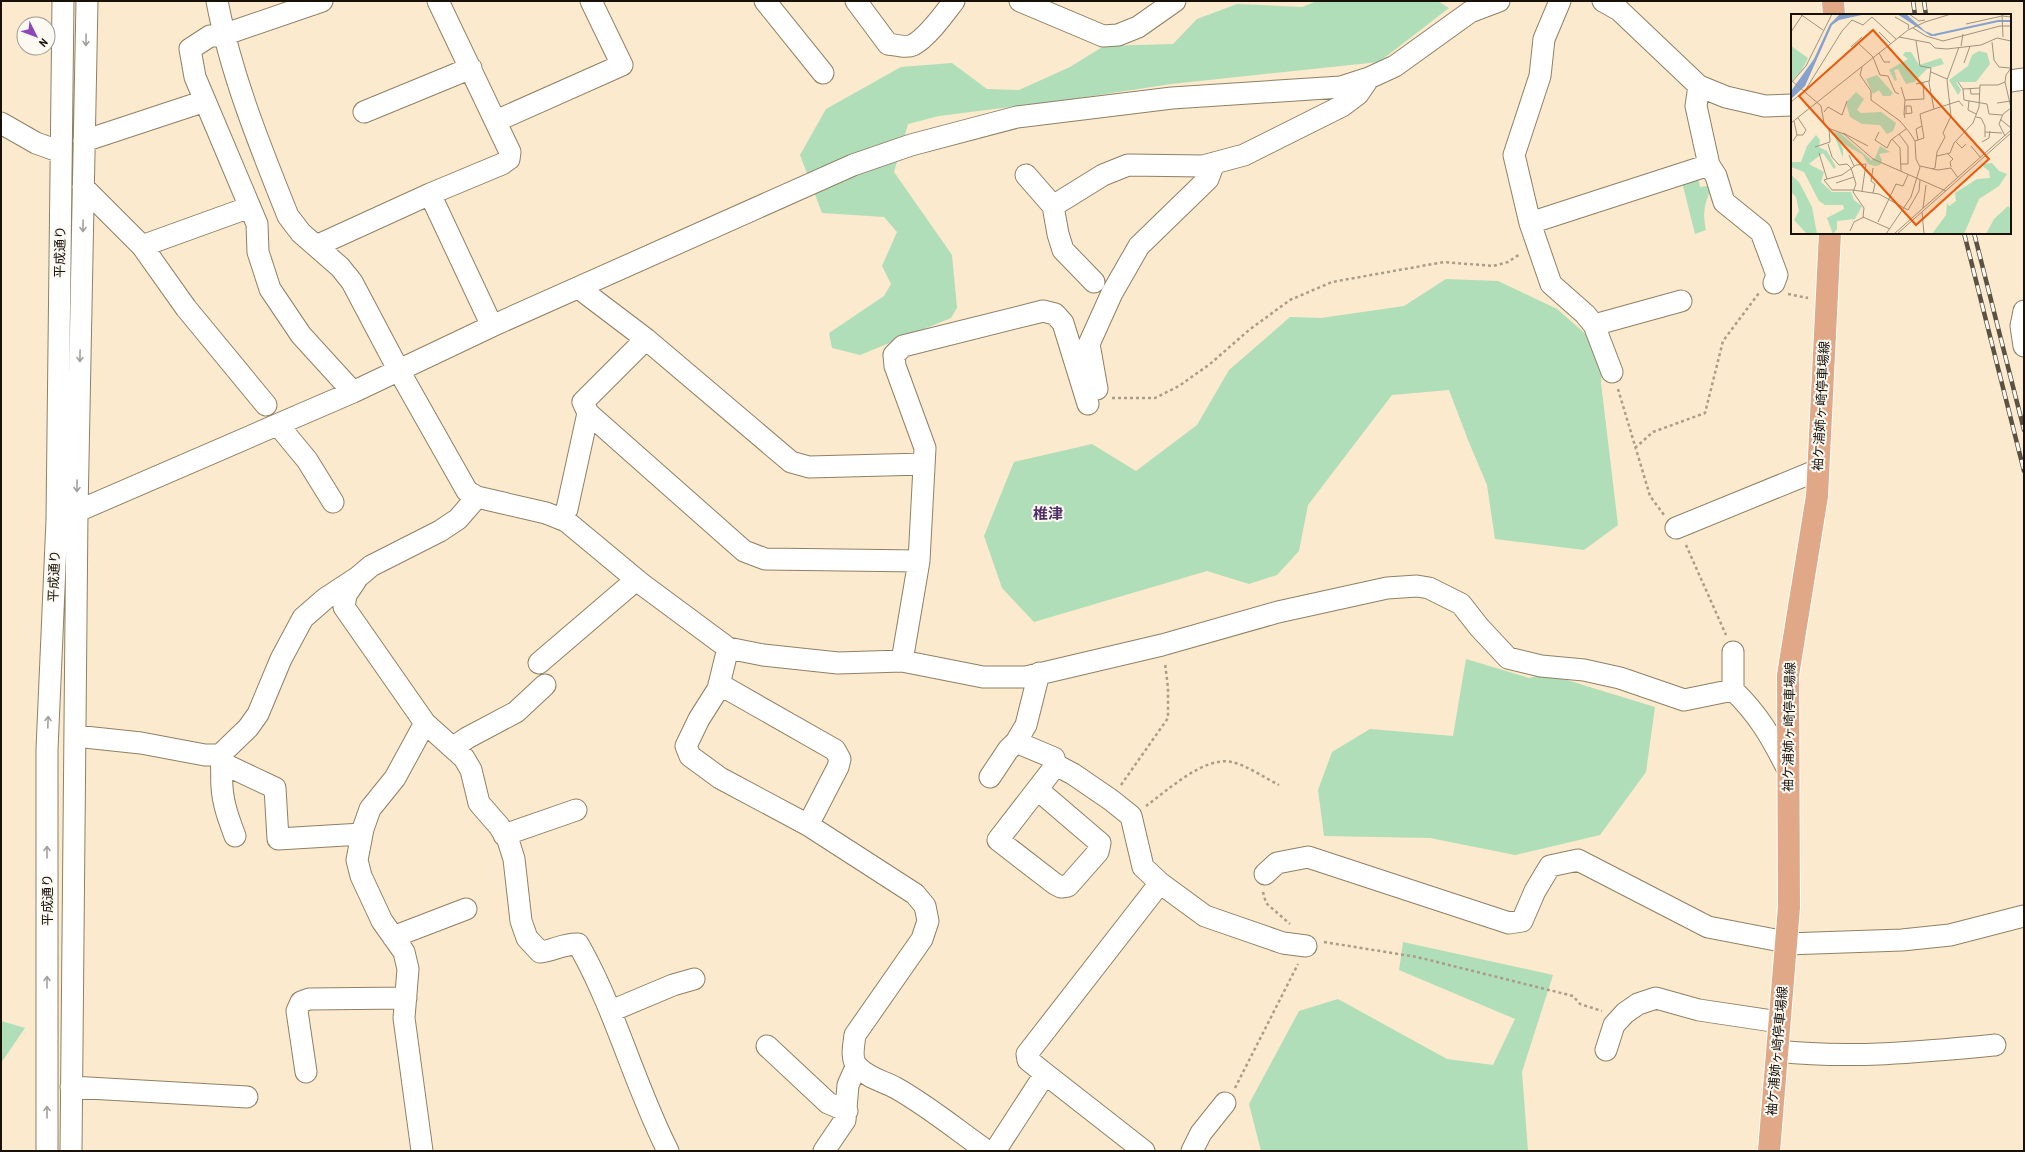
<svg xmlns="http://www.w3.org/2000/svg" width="2025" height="1152" font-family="'Roboto Condensed','Noto Sans JP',sans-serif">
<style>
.green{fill:#afdeb9}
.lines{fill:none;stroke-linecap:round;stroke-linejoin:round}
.minor-casing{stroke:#8f8065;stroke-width:23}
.major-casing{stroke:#fff;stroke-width:24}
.path{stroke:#aa9d87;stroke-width:2.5;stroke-dasharray:3 3;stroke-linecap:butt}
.minor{stroke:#fff;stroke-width:21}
.major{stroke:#e0a886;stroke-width:22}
.rail-casing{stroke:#5c5243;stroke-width:4.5}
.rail{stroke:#fcf9f3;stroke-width:3;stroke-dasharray:9;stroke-linecap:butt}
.oneway{stroke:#a2a09c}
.labels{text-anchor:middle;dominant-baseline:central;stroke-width:4;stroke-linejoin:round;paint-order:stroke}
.street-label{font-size:13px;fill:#171107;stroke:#fcf9f3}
.quarter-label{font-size:15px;font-weight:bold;fill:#502f67;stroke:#fcf9f3}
.inset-river{fill:none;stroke:#86a1ce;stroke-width:2}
.inset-road{fill:none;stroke:#a0937e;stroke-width:1}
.view{fill:#e8590c;fill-opacity:0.15;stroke:#e8590c;stroke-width:2}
.inset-edge{fill:none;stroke:#171107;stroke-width:2}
</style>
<rect width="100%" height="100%" fill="#fbeacd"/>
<!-- green -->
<path class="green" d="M 1317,1 L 1438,1 L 1449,8 L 1379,62 L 1171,84 L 1073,99 L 939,116 L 908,124 L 894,172 L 952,255 L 957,308 L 951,318 L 860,355 L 832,348 L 829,333 L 884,296 L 891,284 L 882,266 L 897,232 L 884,217 L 822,213 L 800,155 L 826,109 L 901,67 L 952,63 L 987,89 L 1019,90 L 1070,67 L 1104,46 L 1173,44 L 1197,19 L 1237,4 L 1302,7 Z
M 1697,172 L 1700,187 L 1713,185 C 1705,202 1702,211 1706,230 L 1695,234 L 1681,178 Z
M 1446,279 L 1498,281 L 1557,309 L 1603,349 L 1601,383 L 1618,525 L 1584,550 L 1495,539 L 1487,485 L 1468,440 L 1449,390 L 1392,395 L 1308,505 L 1299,551 L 1277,575 L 1249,584 L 1207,571 L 1034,622 L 1002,588 L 984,536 L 1014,462 L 1092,444 L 1136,471 L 1197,425 L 1229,370 L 1290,317 L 1321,318 L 1404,306 Z
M 1466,659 L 1529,678 L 1547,674 L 1655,707 L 1646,772 L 1600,835 L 1515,855 L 1430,838 L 1324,836 L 1318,790 L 1332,752 L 1370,729 L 1453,736 Z
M 1403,942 L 1553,975 L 1522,1072 L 1528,1151 L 1261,1151 L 1249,1104 L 1299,1011 L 1338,999 L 1447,1059 L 1493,1065 L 1515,1019 L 1399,970 Z
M 1,1021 L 25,1028 L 1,1063 Z"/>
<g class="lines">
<defs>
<path id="minor" d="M 217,1 C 231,75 260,146 288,216 L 301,233 L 340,267 L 352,282 L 398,369 L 467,491 L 477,497 L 546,513 L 566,521 L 643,585 L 728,648 L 763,655 L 838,663 L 902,661 L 983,677 L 1026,677 L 1162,645 L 1278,612 L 1387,588 L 1417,586 L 1429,588 L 1461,604 L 1479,627 L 1508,658 L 1541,666 L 1584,670 L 1620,678 L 1684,700 L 1733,690 C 1759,715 1771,737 1787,768
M 322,1 L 223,35 L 210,36 L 190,49 L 195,77 L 257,224 L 258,252 L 270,289 L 301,335 L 353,392
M 438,1 L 510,152 L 509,159 L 502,164 L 430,194 L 492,326
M 765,1 L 823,73
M 856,1 L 888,44 C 895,45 907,48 913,45 C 928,37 944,14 954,1
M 1020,1 L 1103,36 L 1118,35 L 1138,27 L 1175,1
M 1560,1 L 1544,39 L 1540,76 L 1514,155 L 1530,223 L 1551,284 L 1585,314 L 1594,325 L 1612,372
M 1603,1 L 1619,10 L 1699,86 L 1726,97 L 1765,106 L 1792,105
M 2010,81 L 2024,79
M 364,112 L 471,68
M 496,121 L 622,65 L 591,1
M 1,123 L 36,143 L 61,152
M 84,141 L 205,101
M 1709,165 L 1716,176 L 1724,202 L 1761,232 L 1777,275 L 1774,283
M 1026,175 L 1053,206 L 1058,234 L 1063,250 L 1094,282
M 83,187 L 142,246 L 186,308 L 266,405
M 1053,206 L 1103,175 L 1128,165 L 1203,166 L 1244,155 L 1342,106 L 1358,94 L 1369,78
M 1530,223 L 1709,165 L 1696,106 L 1699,86
M 142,246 L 250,207
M 316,246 L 430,194
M 580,289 L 646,339 L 791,462 L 809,467 L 924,464
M 2024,311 L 2021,326 L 2024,346
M 1594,325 L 1681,301
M 646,339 L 583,402 L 588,413 L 744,551 L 765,559 L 919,561
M 1097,389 L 1089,344 L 1112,293 L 1139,246 L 1208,179 L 1214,163
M 278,425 L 307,460 L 333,502
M 561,519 L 567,509 L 588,413
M 57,520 L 353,392 L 492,326 L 853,165 L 911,145 L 1017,117 L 1172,98 L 1341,87 L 1369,78 L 1395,66 L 1470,12 L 1499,1
M 1676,528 L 1818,470
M 358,577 L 346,595 L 344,607 L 425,723 L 464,758 L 471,770 L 479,803 L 499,826 L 508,840 L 514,859 L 521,921 L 527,938 L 540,952 C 553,951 564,943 578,944 L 582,951 C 617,1015 635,1086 668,1151
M 728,648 L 718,689 L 699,719 L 686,746 L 690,756 L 720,778 L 808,825 L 915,894 L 925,906 L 928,921 L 922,939 L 855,1035 C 854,1044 850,1060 858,1067 C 868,1078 883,1081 896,1088 C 928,1106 957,1130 987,1151
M 902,661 L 919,561 L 925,448 L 895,366 L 894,355 L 903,346 L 1043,311 L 1055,314 L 1063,323 L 1088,404
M 539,663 L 636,580
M 719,684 L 835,750 L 840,759 L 838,767 L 808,825
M 1733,690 L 1733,652
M 75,736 L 141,743 L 205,755 L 220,755 L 248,728 L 258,714 L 281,659 L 303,618 L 326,598 L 358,577 L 371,566 L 440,531 L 458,519 L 477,497
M 1016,742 L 1054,758 L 1056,765 L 998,840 L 1055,884 L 1061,887 L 1068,886 L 1098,852 L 1100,843 L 1038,790
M 454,747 L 467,738 L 516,712 L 545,685
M 220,755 C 223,766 221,776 222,787 C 223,804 229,820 235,836
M 222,763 L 275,788 L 278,839 L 362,834
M 1056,765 L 1073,774 L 1111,800 L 1131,816 L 1143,867 L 1160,883 L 1205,916 L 1283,943 L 1306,946
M 990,777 L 1008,750 L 1016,742 L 1026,725 L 1039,673
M 504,835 L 576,810
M 1265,874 L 1277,863 L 1308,857 L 1509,923 L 1522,921 L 1535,891 L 1550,866 L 1578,860 L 1708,927 L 1786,942
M 393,937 L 466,909
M 1786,944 L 1902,940 L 1950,935 L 2024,916
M 611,1011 L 673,985 L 694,979
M 767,1046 L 828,1103 L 847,1111
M 1606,1050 L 1614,1025 L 1625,1013 L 1638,1004 L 1656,998 L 1699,1010 L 1779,1022
M 1777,1051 C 1850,1059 1922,1052 1995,1045
M 306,1072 L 297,1011 L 301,1002 L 309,999 L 406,998
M 71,1087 L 247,1097
M 47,1151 L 47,749 L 57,520 L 63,1
M 71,1151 L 77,512 L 87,1
M 422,1151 L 404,1018 L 408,969 L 404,952 L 382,921 L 361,876 L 357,860 L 363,829 L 370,809 L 395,778 L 425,723
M 824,1151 L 845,1120 L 848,1085 L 856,1067
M 995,1151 L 1045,1074
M 1144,1151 L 1043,1072 L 1028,1060 L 1027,1054 L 1160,883
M 1192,1151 L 1201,1133 L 1225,1103"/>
<path id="major" d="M 1833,1 L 1834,15
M 1769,1151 L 1789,907 L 1788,675 L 1817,496 L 1830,233"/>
</defs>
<!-- minor casing -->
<use href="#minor" class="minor-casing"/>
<!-- major casing -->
<use href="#major" class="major-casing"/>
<!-- path -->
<path class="path" d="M 1788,294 L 1808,298
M 1618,389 L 1650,496 L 1664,515
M 1112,398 L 1155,398 L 1179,386 L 1210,364 L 1249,330 L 1290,300 L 1332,282 L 1444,262 L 1493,266 L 1508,262 L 1520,254
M 1635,448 L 1653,432 L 1705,413 L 1723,341 L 1759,293
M 1686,545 L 1726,635
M 1121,785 L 1168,718 L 1168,688 L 1165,663
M 1146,806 C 1168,790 1204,756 1232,762 C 1246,765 1265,778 1279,785
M 1263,892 L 1266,903 L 1290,924
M 1324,942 L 1417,957 L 1573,996 L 1580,1004 L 1602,1011
M 1235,1088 L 1298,964"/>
<!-- minor -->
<use href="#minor" class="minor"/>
<!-- major -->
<use href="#major" class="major"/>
<defs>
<path id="rail" d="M 1913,1 L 1915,15
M 1924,1 L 1926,15
M 1964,233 L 2024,471
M 1974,233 L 2024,430"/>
</defs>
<!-- rail casing -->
<use href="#rail" class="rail-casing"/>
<!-- rail -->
<use href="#rail" class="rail"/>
</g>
<!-- one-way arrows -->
<defs><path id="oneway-shaft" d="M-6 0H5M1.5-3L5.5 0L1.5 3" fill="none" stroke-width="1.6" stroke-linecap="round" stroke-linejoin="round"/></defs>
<g class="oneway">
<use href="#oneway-shaft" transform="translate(86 40) rotate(91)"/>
<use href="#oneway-shaft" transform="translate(83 226) rotate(91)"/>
<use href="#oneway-shaft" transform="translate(80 356) rotate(91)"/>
<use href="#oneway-shaft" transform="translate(77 486) rotate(91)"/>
<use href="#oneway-shaft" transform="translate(48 722) rotate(-88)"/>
<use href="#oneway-shaft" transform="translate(47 852) rotate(-90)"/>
<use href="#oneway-shaft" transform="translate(47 982) rotate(-90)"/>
<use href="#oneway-shaft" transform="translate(47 1112) rotate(-90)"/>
</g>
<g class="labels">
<!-- street labels -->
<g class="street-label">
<text transform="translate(60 252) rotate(-89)">平成通り</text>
<text transform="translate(1821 406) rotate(-87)">袖ケ浦姉ヶ崎停車場線</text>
<text transform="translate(54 576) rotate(-88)">平成通り</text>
<text transform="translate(1789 727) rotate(-89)">袖ケ浦姉ヶ崎停車場線</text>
<text transform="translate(47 900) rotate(-90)">平成通り</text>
<text transform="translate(1777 1051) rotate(-85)">袖ケ浦姉ヶ崎停車場線</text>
</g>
<!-- quarter labels -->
<g class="quarter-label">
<text x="1048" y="514">椎津</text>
</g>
</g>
<!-- overview -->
<g transform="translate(1791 14)">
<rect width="220" height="220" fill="#fbeacd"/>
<path d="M 0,32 L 17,44 L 11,56 L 0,68 ZM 188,37 L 196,39 L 199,50 L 185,68 L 165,68 L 170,76 L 167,81 L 158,66 L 177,52 L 181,41 ZM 114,38 L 120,38 L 128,51 L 150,44 L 153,50 L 136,55 L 123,68 L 115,70 L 107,55 L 103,56 L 106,66 L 104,67 L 98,56 L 117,45 L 112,41 ZM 86,61 L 102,79 L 99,82 L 92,82 L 88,76 L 82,80 L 75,65 ZM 65,78 L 73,85 L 66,96 L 70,99 L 90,98 L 105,109 L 102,117 L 96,120 L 89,111 L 71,110 L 59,103 L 55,89 ZM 42,118 L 49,119 L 80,146 L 84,144 L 89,132 L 99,138 L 88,140 L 91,146 L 89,151 L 84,152 L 77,150 L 72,141 L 48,127 L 52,135 L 52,144 ZM 25,121 L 29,126 L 28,133 L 36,137 L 45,153 L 43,155 L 32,139 L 18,150 L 33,158 L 30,168 L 41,178 L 60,178 L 63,186 L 71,192 L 64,205 L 46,207 L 46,215 L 42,220 L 36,204 L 53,195 L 52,191 L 34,191 L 28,187 L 13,158 L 0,153 L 0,148 L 10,148 L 16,132 ZM 201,149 L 208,157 L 216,160 L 208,172 L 188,185 L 173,220 L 141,220 L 155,201 L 156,189 L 158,192 L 165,187 L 164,179 L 186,165 L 199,164 L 198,157 L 189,150 ZM 0,161 L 8,168 L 21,193 L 26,220 L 16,220 L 3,206 L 8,197 L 5,183 L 0,178 ZM 217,192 L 220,195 L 220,220 L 195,220 L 203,205 Z" fill="#afdeb9"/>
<path d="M 49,0 L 75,0 L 48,6 L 41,11 L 14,72 L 0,85 L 0,77 L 23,45 L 39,10 ZM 106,0 L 115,0 L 134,17 L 146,22 L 140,22 Z" fill="#86a1ce"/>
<path class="inset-river" d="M 143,21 L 207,7 L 220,7"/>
<path class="inset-road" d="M 9,0 L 32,16M 118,0 L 128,7 L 134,6M 211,0 L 212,23M 104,3 L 118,11 L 117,15M 175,10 L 211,2 L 220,3M 122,14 L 135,22 L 152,27 L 209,12 L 220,12M 0,18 L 12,0M 88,18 L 100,30M 108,23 L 139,29 L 144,34 L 156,35 L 190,31 L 206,24 L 220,27M 201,28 L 203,46 L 208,53 L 219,54M 67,29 L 82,43M 170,32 L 172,20M 60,33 L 71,23M 88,39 L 93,48 L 99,48M 82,43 L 89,61 L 97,62 L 104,78 L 108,80M 173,49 L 179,32M 71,53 L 69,61 L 80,77 L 80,86 L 109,107 L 119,119 L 124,127 L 125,145 L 129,153 L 120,183 L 95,220M 140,58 L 156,65M 0,66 L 30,92 L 33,109 L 37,114 L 53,120 L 82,145 L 155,177M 167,68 L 172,75 L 173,86 L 196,90 L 198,100 L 211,101M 0,69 L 15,52 L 41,0M 125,70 L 138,67M 110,73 L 114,86 L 113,100M 179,74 L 180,80 L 189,80M 15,75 L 51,17 L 61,6 L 72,11 L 81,3 L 105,25M 172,75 L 189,74M 114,86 L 133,85 L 132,69M 178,87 L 177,96 L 185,100M 0,88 L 23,69M 206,89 L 220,87M 143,95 L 168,87 L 172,92M 33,98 L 37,93 L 51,101 L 56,87M 185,103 L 190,104 L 194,112 L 194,123M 114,104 L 113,100 L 121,99 L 120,92 L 115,92 L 115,99M 209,105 L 220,114M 0,109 L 117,16 L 134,8 L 160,0M 88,118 L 84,126 L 96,134 L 100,126 L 115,115M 194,118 L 211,119M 52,119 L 77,132M 108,120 L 117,132 L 117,150 L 109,150M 6,121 L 12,121 L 15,116 L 7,104M 214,122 L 208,110 L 212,100 L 220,94 L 214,68 L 215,61 L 220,54M 101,125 L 109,134 L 110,157M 127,126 L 125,115 L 131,112M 2,127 L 6,121 L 3,107M 124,127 L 133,124 L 129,100 L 143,95 L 138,69 L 140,54 L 129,52 L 125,27M 165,128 L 171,134 L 175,130M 191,128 L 198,124 L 199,117M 37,130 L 41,143 L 48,151 L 56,150 L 60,154M 180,132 L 190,144M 24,133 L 39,128 L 38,115M 28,139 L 36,165 L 33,166 L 41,176 L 62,176M 157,140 L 162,145 L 159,148 L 160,153M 58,141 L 63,152M 146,142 L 159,139 L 163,129 L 182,109 L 188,93 L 189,71 L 207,71 L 214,68M 129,152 L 147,156 L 160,154 L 167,164M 220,153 L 220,168M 60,154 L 65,170 L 62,178 L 73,194 L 72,203 L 99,215M 82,154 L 80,167 L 84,170 L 82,179M 141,155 L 144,154 L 146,138 L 154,123 L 152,119 L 160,102 L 156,66 L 168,33M 36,165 L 51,161 L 65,151 L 75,150 L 71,177M 45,169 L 63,163M 62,176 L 88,180 L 117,196 L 128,177 L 129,166M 132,194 L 135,171M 131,198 L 133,220M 87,208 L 105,170 L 112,172 L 117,161M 59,217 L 63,208 L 73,203M 103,220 L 220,116M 106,220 L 220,119"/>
<path class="view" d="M 82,16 L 198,145 L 125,211 L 8,82 Z"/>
<rect width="220" height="220" class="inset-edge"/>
</g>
<!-- border -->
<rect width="2025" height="1152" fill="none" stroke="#171107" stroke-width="4"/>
<!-- north arrow -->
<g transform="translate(36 36) rotate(132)"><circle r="19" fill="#fcf9f3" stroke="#a09c95"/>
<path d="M0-3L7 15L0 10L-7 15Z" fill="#8e47bb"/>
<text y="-6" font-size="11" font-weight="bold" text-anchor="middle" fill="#171107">N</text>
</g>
</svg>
